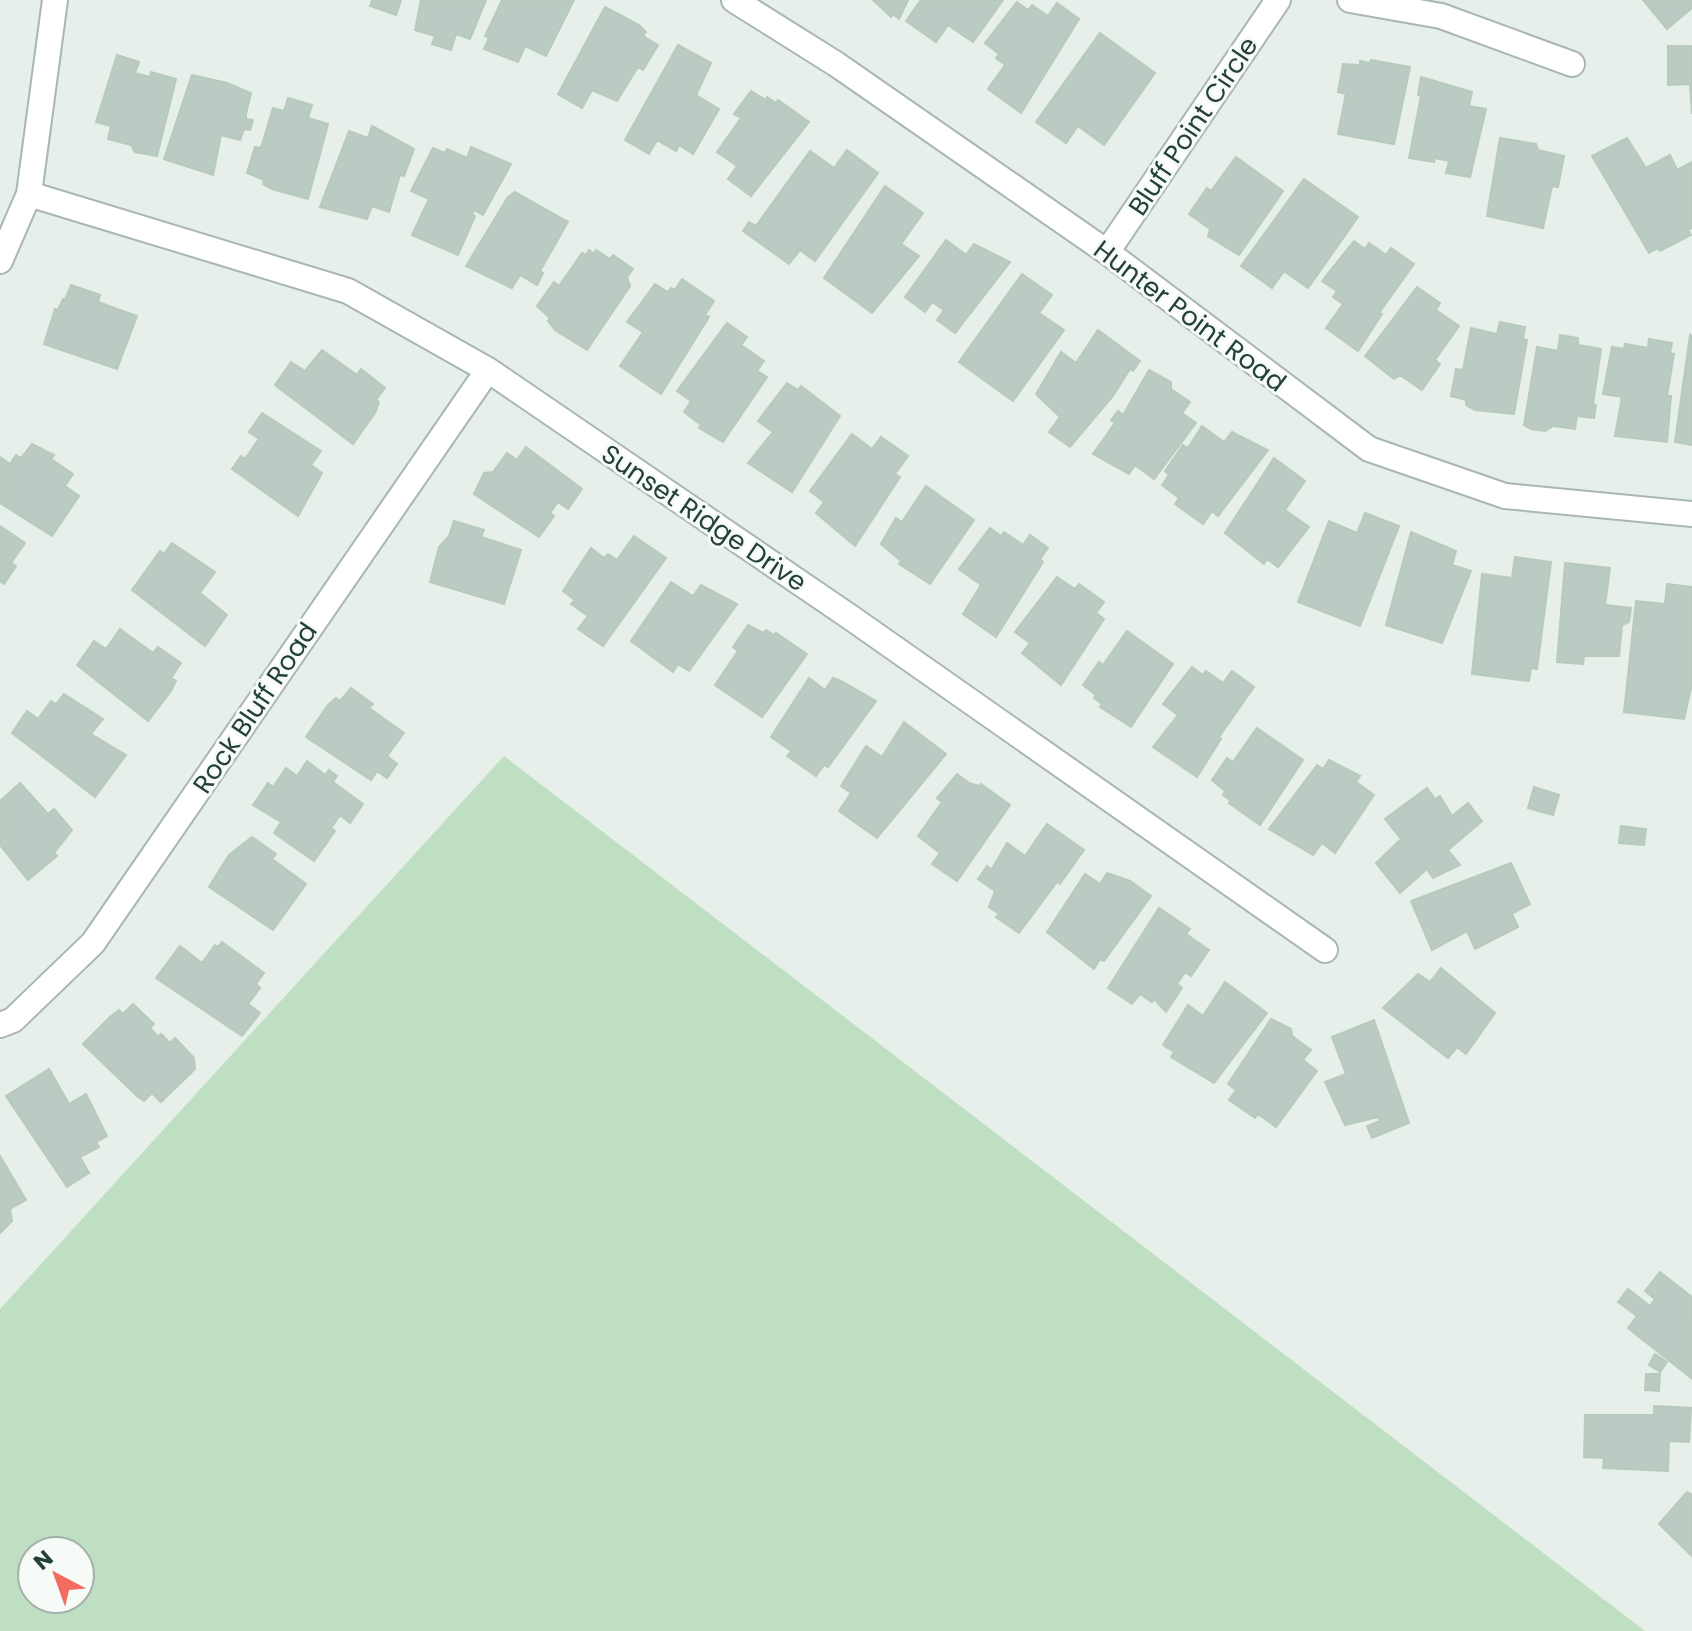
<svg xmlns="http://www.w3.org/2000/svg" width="1692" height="1631" font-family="Poppins,sans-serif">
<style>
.green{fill:#bfdfc2;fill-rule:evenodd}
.building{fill:#bbcac2;stroke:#b8c9bf;stroke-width:2}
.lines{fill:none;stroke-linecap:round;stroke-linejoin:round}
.minor-casing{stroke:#a8b7af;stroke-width:28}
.minor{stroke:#fff;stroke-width:24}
.labels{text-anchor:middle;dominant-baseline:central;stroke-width:6;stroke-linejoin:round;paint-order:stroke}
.street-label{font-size:26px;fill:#244135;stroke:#f7fbf8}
</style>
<rect width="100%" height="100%" fill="#e6efe9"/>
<!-- green -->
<path class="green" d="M 504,756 L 1645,1631 L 0,1631 L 0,1309 ZM 32,1551 L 80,1551 L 80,1599 L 32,1599 Z"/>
<!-- building -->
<path class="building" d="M 372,0 L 401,0 L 396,15 L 370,6 Z
M 421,0 L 486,0 L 470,39 L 456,34 L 451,50 L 432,44 L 435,36 L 415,30 Z
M 502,0 L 574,0 L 546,56 L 525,46 L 518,62 L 484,49 L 489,38 L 485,36 Z
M 908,0 L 899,19 L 893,14 L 891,17 L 874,1 Z
M 921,0 L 1003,0 L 973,42 L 948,25 L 936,42 L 906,21 Z
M 1643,0 L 1692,0 L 1692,8 L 1667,29 Z
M 1017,2 L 1028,10 L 1032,5 L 1048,16 L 1057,3 L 1079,19 L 1021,113 L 988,89 L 1005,65 L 996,58 L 999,54 L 985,43 Z
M 605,7 L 639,25 L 646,32 L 643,36 L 658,45 L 643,70 L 638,67 L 617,101 L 592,90 L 582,108 L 558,94 Z
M 1100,33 L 1155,73 L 1104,145 L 1078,126 L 1066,143 L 1036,122 Z
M 678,45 L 711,63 L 696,95 L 719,109 L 693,154 L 679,145 L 676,151 L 657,140 L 649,154 L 625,140 Z
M 1668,46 L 1692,46 L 1692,114 L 1690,84 L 1668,85 Z
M 117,55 L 139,62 L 135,73 L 150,77 L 151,72 L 176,79 L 157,156 L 135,152 L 131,145 L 108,139 L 111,126 L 96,122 Z
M 1371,60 L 1410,67 L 1394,144 L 1338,134 L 1346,94 L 1338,92 L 1343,64 L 1360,65 L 1360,61 L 1370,63 Z
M 192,75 L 227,83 L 251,93 L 246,114 L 246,119 L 253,120 L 250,130 L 244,129 L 240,140 L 221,135 L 213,175 L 164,159 Z
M 1421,77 L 1472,92 L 1469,106 L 1486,109 L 1470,177 L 1446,173 L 1449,161 L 1435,158 L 1434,162 L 1409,158 L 1421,96 L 1418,95 Z
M 751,91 L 766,100 L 767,97 L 776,103 L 778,100 L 809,122 L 751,196 L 728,179 L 737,166 L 717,152 L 741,118 L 734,114 Z
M 288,98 L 312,105 L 308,118 L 328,124 L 308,199 L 272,189 L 263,184 L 264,180 L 247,173 L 255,147 L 261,148 L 273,108 L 284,111 Z
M 372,126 L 414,149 L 404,176 L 400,175 L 389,212 L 372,206 L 367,219 L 320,207 L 349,131 L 368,138 Z
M 1500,138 L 1536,144 L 1538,150 L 1564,156 L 1558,187 L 1552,186 L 1543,228 L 1487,216 Z
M 1627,138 L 1646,168 L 1670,155 L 1677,170 L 1692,162 L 1692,228 L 1688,230 L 1691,235 L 1660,251 L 1658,248 L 1649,253 L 1592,156 Z
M 471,147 L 511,164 L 483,215 L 474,210 L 472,215 L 475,216 L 458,255 L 412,235 L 429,199 L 411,191 L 433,148 L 445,153 L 447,149 L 467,158 Z
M 847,150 L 878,173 L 815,261 L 800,250 L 789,264 L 743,231 L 749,222 L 756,226 L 810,151 L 834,168 Z
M 1236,157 L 1283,191 L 1239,255 L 1208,236 L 1210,229 L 1189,214 L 1207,188 L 1211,191 Z
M 1304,179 L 1358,217 L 1308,288 L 1284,271 L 1272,288 L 1241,266 Z
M 885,186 L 923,213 L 901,244 L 919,256 L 872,313 L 824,278 Z
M 515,192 L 568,222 L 540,271 L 543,273 L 537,285 L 520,275 L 512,288 L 466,266 L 508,197 Z
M 946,240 L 966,255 L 974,244 L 1010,262 L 955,333 L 937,320 L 944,310 L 932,302 L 925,312 L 905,297 Z
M 1354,241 L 1365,249 L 1369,243 L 1386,255 L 1391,248 L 1414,264 L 1379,313 L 1382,314 L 1358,351 L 1326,328 L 1343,304 L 1333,297 L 1337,291 L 1322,281 Z
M 589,250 L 594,254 L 596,250 L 610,259 L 613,255 L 633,269 L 627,277 L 630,286 L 587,350 L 555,330 L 548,321 L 550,318 L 537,306 L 554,282 L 559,286 L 582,253 L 586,255 Z
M 1022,274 L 1052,295 L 1039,313 L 1064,330 L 1013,401 L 959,362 Z
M 682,279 L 714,301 L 705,315 L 709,317 L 661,394 L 620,366 L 643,332 L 627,322 L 655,284 L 668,292 L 671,288 L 675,290 Z
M 71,285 L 100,295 L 98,302 L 137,316 L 117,369 L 44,344 L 55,309 L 58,310 L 63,299 L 65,300 Z
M 1417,287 L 1440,303 L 1436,310 L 1459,326 L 1435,360 L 1440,364 L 1422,390 L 1400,375 L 1394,379 L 1365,356 Z
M 1500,322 L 1525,327 L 1523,339 L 1527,340 L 1514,414 L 1475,410 L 1466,405 L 1466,400 L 1451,396 L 1456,369 L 1463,370 L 1471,328 L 1497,334 Z
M 727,323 L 747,337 L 741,345 L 764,361 L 757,371 L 767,377 L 723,442 L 699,428 L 701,425 L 684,412 L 691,401 L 677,391 Z
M 1098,330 L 1140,361 L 1133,371 L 1130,369 L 1113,396 L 1070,447 L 1049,432 L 1060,417 L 1036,394 L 1061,352 L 1076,363 Z
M 1560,335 L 1578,338 L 1578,345 L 1601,349 L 1593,404 L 1596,405 L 1594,418 L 1577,416 L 1575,429 L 1553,426 L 1545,431 L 1531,429 L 1524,425 L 1537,347 L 1558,351 Z
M 1690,335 L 1692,336 L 1692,445 L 1675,442 Z
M 1649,339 L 1672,343 L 1670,353 L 1674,354 L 1667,396 L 1671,396 L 1667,442 L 1615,436 L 1622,397 L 1603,394 L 1612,347 L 1624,349 L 1625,344 L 1648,348 Z
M 322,350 L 357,375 L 361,369 L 385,388 L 376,400 L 379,402 L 375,413 L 353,444 L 275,385 L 291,362 L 305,371 Z
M 1149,370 L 1171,382 L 1171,389 L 1190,402 L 1182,413 L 1196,423 L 1154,479 L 1135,465 L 1129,474 L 1093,454 L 1115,423 L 1111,420 L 1118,411 L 1123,415 Z
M 787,383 L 798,390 L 801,386 L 840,416 L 792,492 L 748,463 L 773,432 L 758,421 Z
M 262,413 L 321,451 L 311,465 L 322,473 L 298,516 L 232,469 L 241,456 L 245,459 L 259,439 L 249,432 Z
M 1202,426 L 1224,442 L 1232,432 L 1268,450 L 1218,516 L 1212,511 L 1203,524 L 1175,504 L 1179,498 L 1162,485 L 1169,475 L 1165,471 L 1183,445 L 1188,448 Z
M 852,434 L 872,449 L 881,437 L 908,456 L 895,474 L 900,477 L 855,546 L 816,513 L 824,502 L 810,491 Z
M 32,444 L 54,455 L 51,459 L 73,474 L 65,486 L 79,496 L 52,536 L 0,503 L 0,457 L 10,464 L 16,455 L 21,458 Z
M 526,447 L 582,489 L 568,509 L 558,502 L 550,513 L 554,516 L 539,537 L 474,494 L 484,473 L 493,472 L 507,453 L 517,460 Z
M 1274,458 L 1305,481 L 1285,510 L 1309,527 L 1278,567 L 1267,559 L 1264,564 L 1225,533 Z
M 926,486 L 974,520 L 930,584 L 899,564 L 901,561 L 881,544 L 896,518 L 902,522 Z
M 1365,513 L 1399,526 L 1360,626 L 1298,602 L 1329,521 L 1357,533 Z
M 454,521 L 484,530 L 481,537 L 521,550 L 504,604 L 430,582 L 439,547 L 449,536 Z
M 0,526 L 25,543 L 11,563 L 16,566 L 4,584 L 0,581 Z
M 990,528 L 1001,536 L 1004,532 L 1023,545 L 1030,535 L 1048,548 L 1040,559 L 1043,562 L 996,637 L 963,614 L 981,585 L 959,569 Z
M 1411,532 L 1456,551 L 1452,565 L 1471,571 L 1442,643 L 1386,625 Z
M 634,536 L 666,558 L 603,646 L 578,629 L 588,616 L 571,604 L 575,600 L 563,591 L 591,548 L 604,558 L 608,554 L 617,560 Z
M 172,543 L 215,572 L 200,593 L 227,615 L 205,646 L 132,590 L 160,551 L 164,554 Z
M 1515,557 L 1551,562 L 1537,669 L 1531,668 L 1529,681 L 1472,674 L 1482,574 L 1512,578 Z
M 1565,563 L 1610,568 L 1605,605 L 1631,608 L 1629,622 L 1622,625 L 1619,656 L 1584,656 L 1583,664 L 1557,662 Z
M 1057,577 L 1075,589 L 1079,584 L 1104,602 L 1096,613 L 1104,619 L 1061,685 L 1022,653 L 1030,643 L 1015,632 Z
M 671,582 L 693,596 L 701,585 L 737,604 L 689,671 L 678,664 L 673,672 L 631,641 Z
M 1667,584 L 1692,587 L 1692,684 L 1684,719 L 1624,712 L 1636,601 L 1665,604 Z
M 748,625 L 763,633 L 766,630 L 774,635 L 776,633 L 807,654 L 762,717 L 715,685 L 738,651 L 733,647 Z
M 120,629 L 153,653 L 158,647 L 181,663 L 171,678 L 176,681 L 171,691 L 148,721 L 77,665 L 94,641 L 106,649 Z
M 1127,631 L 1173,664 L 1131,727 L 1100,707 L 1102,704 L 1094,698 L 1096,695 L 1083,685 L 1099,662 L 1103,665 Z
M 1192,667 L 1203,675 L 1206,671 L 1223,683 L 1232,671 L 1254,687 L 1219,737 L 1221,739 L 1197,777 L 1153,747 L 1178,715 L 1163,704 Z
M 809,678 L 825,690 L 833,678 L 841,681 L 876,701 L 828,767 L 824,765 L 816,776 L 787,756 L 791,751 L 771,737 Z
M 351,688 L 373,704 L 369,708 L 404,733 L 387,756 L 397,764 L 387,778 L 377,771 L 371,780 L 306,737 L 328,705 L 336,698 L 340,701 Z
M 64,694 L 103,719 L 91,734 L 126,755 L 95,797 L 12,733 L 27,711 L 38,719 L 51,701 L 56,704 Z
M 904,722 L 946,754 L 877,838 L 839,811 L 851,793 L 841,786 L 866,746 L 882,757 Z
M 1257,728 L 1303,760 L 1260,825 L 1229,803 L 1231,801 L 1223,795 L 1225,791 L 1212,780 L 1227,758 L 1233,762 Z
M 1329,760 L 1360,776 L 1356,782 L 1374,795 L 1335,853 L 1322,843 L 1313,855 L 1269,829 L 1317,765 L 1323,769 Z
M 307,761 L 325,775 L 329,770 L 337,776 L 333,782 L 363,804 L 350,823 L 340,815 L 331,828 L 335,831 L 314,861 L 274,833 L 281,822 L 253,805 L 268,783 L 273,787 L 286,768 L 297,776 Z
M 957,774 L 969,783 L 979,786 L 981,784 L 1010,805 L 957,881 L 932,864 L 940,853 L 918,836 L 942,802 L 937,798 Z
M 20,783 L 48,814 L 54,809 L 72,830 L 54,853 L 57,856 L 28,880 L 0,845 L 0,801 Z
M 1534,787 L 1559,795 L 1553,815 L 1528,808 Z
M 1427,788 L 1435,799 L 1440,796 L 1452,816 L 1468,803 L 1482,821 L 1448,850 L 1460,865 L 1433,878 L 1427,869 L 1400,893 L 1376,863 L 1401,839 L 1385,819 Z
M 1047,824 L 1084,850 L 1060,884 L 1057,882 L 1019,933 L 996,917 L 999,914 L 989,907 L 995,891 L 978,879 L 987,866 L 992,869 L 1007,843 L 1025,856 Z
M 1621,826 L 1646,829 L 1644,845 L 1619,843 Z
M 252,837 L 276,854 L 272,859 L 306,884 L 273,930 L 209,887 L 229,855 Z
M 1511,863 L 1530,904 L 1512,914 L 1518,927 L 1475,949 L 1467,931 L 1432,950 L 1411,901 Z
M 1107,873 L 1130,881 L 1151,896 L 1104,961 L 1100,959 L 1094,969 L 1047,932 L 1085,874 L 1100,884 Z
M 1159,908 L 1190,929 L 1186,934 L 1209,950 L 1191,976 L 1185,972 L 1177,984 L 1182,988 L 1166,1012 L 1154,999 L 1152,1002 L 1140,994 L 1132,1004 L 1108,988 Z
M 222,942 L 264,973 L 256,984 L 260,988 L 248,1004 L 260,1013 L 242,1036 L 156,978 L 180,946 L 202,963 L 215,945 L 218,947 Z
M 1441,968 L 1495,1013 L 1466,1054 L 1457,1047 L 1448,1058 L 1383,1008 L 1418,974 L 1430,982 Z
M 1225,982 L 1267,1013 L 1214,1083 L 1171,1057 L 1174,1052 L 1163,1045 L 1188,1005 L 1203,1016 Z
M 133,1004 L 154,1024 L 150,1028 L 158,1037 L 161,1034 L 170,1043 L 175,1038 L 194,1058 L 195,1069 L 161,1102 L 152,1093 L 144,1101 L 138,1097 L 83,1044 L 111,1016 L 119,1010 L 123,1014 Z
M 1271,1019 L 1291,1029 L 1292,1036 L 1311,1050 L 1303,1060 L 1317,1071 L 1276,1127 L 1258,1114 L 1255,1118 L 1229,1100 L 1236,1090 L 1228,1084 Z
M 1374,1020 L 1409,1123 L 1372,1138 L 1367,1126 L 1380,1121 L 1378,1117 L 1345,1125 L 1325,1082 L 1346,1074 L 1332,1037 Z
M 49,1069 L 69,1104 L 86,1094 L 107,1136 L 96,1142 L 99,1147 L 80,1157 L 89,1173 L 67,1187 L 6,1096 Z
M 0,1156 L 26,1200 L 10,1209 L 12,1221 L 0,1233 Z
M 1660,1272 L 1692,1297 L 1691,1378 L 1628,1328 L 1637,1316 L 1618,1302 L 1628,1289 L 1650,1306 L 1655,1299 L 1645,1291 Z
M 1655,1354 L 1667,1362 L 1660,1372 L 1649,1365 Z
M 1646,1374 L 1660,1374 L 1659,1391 L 1645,1390 Z
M 1654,1406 L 1691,1408 L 1689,1442 L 1669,1441 L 1668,1471 L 1603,1468 L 1604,1458 L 1584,1457 L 1585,1415 L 1654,1415 Z
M 1687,1492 L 1692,1495 L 1692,1556 L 1659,1524 Z"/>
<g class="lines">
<defs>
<path id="minor" d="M 734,0 L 836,64 L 1107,252 L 1369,449 L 1505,496 L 1692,514
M 1350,0 L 1441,16 L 1572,64
M 29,194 L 348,291 L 488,370 L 850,617 L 1325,950
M 1107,252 L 1278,0
M 0,261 L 29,194 L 55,0
M 0,1025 L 13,1020 L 93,943 L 488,370"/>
</defs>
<!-- minor casing -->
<use href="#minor" class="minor-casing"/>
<!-- minor -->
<use href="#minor" class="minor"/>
</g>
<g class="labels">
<!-- street labels -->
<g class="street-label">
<text transform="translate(1193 126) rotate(-56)">Bluff Point Circle</text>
<text transform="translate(1190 316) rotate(37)">Hunter Point Road</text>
<text transform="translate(704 518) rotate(34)">Sunset Ridge Drive</text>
<text transform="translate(255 708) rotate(-56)">Rock Bluff Road</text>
</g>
</g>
<!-- north arrow -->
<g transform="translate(56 1575) rotate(319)"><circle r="38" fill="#f7fbf8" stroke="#a3b1aa" stroke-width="2"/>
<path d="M0-6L14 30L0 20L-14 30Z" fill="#f26c60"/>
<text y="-12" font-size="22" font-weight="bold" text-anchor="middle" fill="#244135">N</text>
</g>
</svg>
